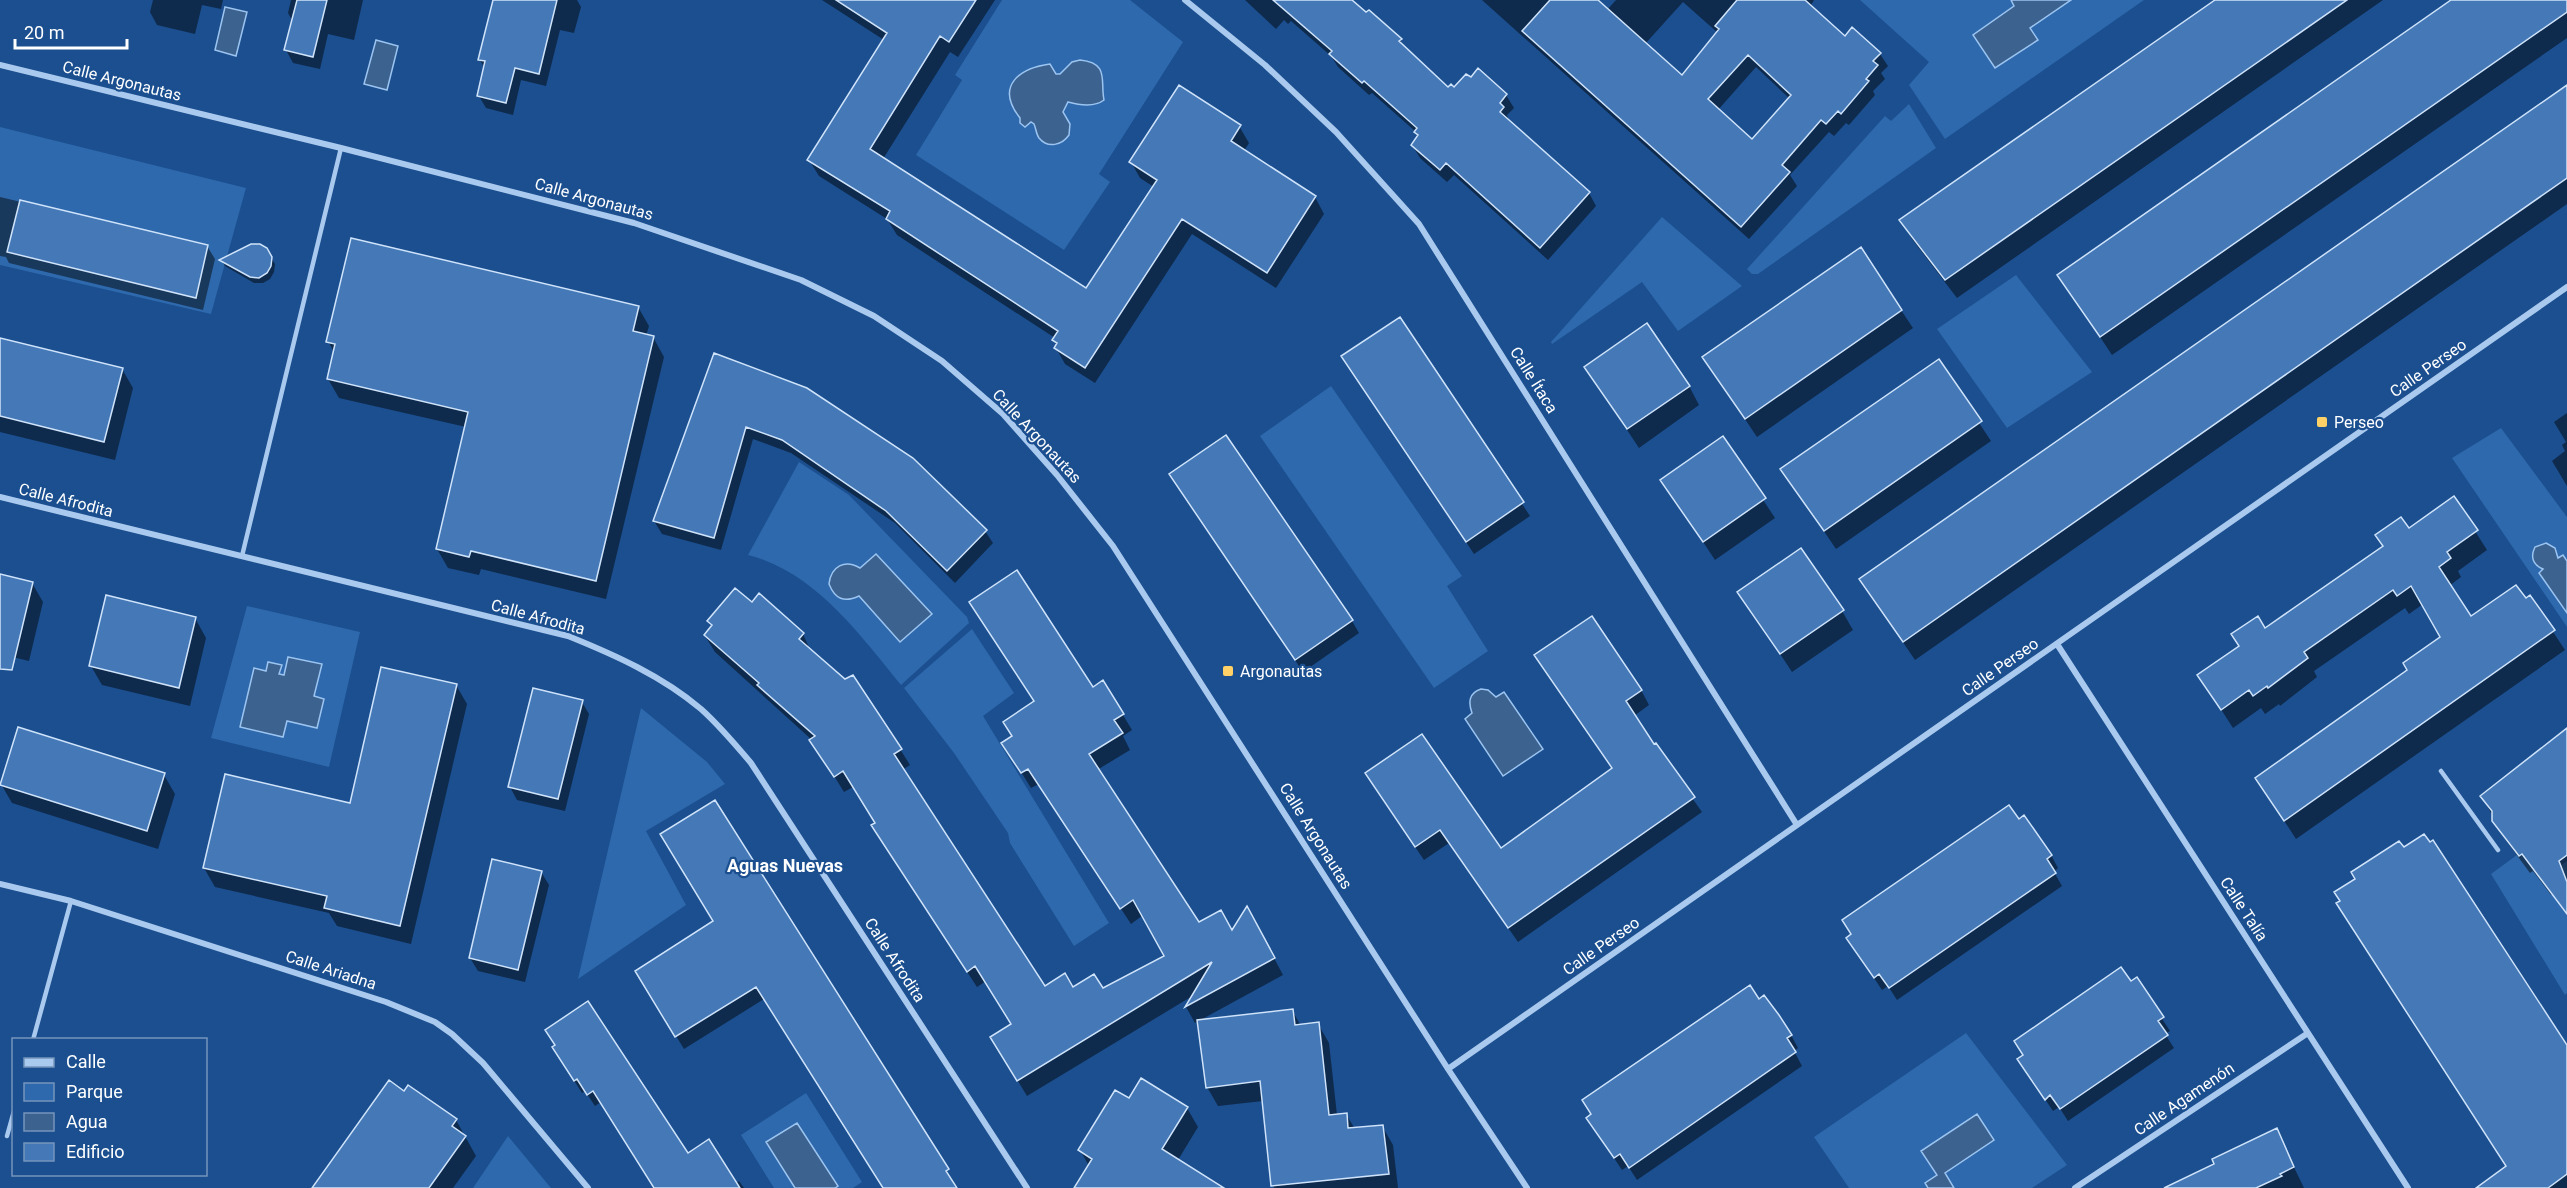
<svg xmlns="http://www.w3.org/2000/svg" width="2567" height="1188" font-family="Roboto,sans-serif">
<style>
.green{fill:#2e69ad}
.water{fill:#3c6290;stroke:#9cc4f0;stroke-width:1.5}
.shadow{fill:#0007;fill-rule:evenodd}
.building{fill:#4478b7;stroke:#cfe3fa;stroke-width:1.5;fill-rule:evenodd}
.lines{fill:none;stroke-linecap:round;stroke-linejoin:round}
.service{stroke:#a9c9ee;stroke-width:4.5}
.minor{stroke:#a9c9ee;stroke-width:6}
.poi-dot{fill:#ffd166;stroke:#1b4f8f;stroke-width:2}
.labels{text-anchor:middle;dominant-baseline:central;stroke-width:4.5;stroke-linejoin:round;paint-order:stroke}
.street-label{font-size:16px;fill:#fff;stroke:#1b4f8f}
.poi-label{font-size:16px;fill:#fff;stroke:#1b4f8f;text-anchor:start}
.neighbourhood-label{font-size:18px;font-weight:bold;fill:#fff;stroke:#1b4f8f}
</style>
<rect width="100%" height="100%" fill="#1b4f8f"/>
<!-- green -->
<path class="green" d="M 1002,0 L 1130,0 L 1183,42 L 1099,174 L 1110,182 L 1064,250 L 916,155 L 962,80 L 955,75 Z
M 1860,0 L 2144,0 L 1945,139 L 1909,85 L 1929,62 Z
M 1909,104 L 1936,148 L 1758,274 L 1752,274 L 1747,269 L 1885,116 L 1891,121 Z
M 0,127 L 246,188 L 211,314 L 0,265 Z
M 1662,217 L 1742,286 L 1678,331 L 1642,282 L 1552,344 L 1551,342 Z
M 2016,275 L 2092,372 L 2007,428 L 1937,329 Z
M 1331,386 L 1462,576 L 1447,586 L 1488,651 L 1434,688 L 1260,436 Z
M 2501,428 L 2567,517 L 2567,627 L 2452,458 Z
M 799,462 L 849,495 L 967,617 L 969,623 L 901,685 C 859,634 815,572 748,555 Z
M 247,606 L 360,632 L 329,767 L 211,738 Z
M 972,629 L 1014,693 L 983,716 L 1109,923 L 1074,946 L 1010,843 L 1008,833 L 954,753 L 904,688 Z
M 641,708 L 707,762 L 725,784 L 646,831 L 686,905 L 578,979 Z
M 2521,852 L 2540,879 L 2567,861 L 2567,993 L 2565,995 L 2491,874 Z
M 1966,1033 L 2067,1165 L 2032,1188 L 1849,1188 L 1814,1137 Z
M 806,1093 L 862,1182 L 853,1188 L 774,1188 L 741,1135 Z
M 508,1136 L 551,1188 L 473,1188 Z"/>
<!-- water -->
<path class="water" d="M 2011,0 L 2071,0 L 2030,28 L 2038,40 L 1995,68 L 1973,35 L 2014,6 Z
M 225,7 L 247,12 L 236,56 L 215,50 Z
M 376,40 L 398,46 L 387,90 L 364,84 Z
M 1080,60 C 1110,63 1100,81 1104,100 C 1095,107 1079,105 1068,102 L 1063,112 L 1070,124 L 1069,135 C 1062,145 1048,149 1039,138 C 1036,134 1036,128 1034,124 L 1031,122 L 1025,127 L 1020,123 L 1020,118 C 994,85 1021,68 1050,64 L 1056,74 L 1060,74 L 1072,62 Z
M 2546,543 L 2555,548 L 2558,558 L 2563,555 L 2567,561 L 2567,613 L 2539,573 L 2543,569 C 2533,565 2530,557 2535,547 Z
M 876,554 L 932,614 L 900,642 L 859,596 C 844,603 835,599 829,584 C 831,566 845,559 860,568 Z
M 288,657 L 322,664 L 314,696 L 324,699 L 317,728 L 287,721 L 283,737 L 240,727 L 254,668 L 266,671 L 268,662 L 282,665 L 279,674 L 284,675 Z
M 1481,689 L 1488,690 L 1496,697 L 1504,692 L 1543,749 L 1503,776 L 1465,719 L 1472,713 C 1468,702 1469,693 1481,689 Z
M 1977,1114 L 1994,1140 L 1945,1173 L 1954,1188 L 1928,1188 L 1925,1183 L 1937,1175 L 1921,1151 Z
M 797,1123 L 838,1186 L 835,1188 L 795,1188 L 766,1142 Z"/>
<!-- shadow -->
<path class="shadow" d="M 153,0 L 223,0 L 221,9 L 202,5 L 195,34 L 157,25 L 150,12 Z
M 291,0 L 363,0 L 354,40 L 328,34 L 320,69 L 293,63 L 286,50 L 293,22 L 288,13 Z
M 494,0 L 577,0 L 581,7 L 574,33 L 560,30 L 546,86 L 521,80 L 513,115 L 486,108 L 479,96 L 485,69 L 480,60 Z
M 822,0 L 995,0 L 958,57 L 950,52 L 883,159 L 1086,290 L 1154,187 L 1140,178 L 1131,162 L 1239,126 L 1249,143 L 1244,151 L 1315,197 L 1324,214 L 1276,288 L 1192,234 L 1095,383 L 1065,364 L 1056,348 L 1055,338 L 897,235 L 887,219 L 819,176 L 809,160 L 884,40 Z
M 1245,0 L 1350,0 L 1400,40 L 1407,51 L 1448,89 L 1506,95 L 1514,108 L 1507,115 L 1509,122 L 1589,193 L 1596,206 L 1548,260 L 1454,175 L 1447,182 L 1420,158 L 1412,145 L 1419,137 L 1416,132 L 1372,93 L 1369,95 L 1338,67 L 1331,56 L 1291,21 L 1288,24 L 1284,20 L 1276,29 Z
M 1482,0 L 1595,0 L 1607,10 L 1616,0 L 1814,0 L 1811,5 L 1845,38 L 1880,54 L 1888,66 L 1881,73 L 1885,79 L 1873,91 L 1875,95 L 1849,125 L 1846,123 L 1834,136 L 1829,132 L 1790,175 L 1797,186 L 1749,239 ZM 1683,2 L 1718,33 L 1682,77 L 1645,44 ZM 1756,67 L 1790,99 L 1753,141 L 1718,110 Z
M 2216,0 L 2383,0 L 1957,298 L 1912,239 L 1901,220 Z
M 2454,0 L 2567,0 L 2567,38 L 2112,355 L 2059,275 Z
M 2567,86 L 2567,204 L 1915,660 L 1861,580 Z
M 0,197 L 207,246 L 215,259 L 203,310 L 9,263 L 6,257 L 0,256 Z
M 1860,249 L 1913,328 L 1757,437 L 1704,358 Z
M 266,250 L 275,264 L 274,272 L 270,279 L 263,283 L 254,283 L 225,266 L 221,260 Z
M 638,307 L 649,326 L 646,336 L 653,337 L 664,357 L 606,599 L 481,569 L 479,575 L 448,568 L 437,549 L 466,427 L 339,398 L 328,379 L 334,352 L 328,341 Z
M 1399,319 L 1530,516 L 1474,554 L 1351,369 Z
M 0,339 L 122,369 L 133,388 L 115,460 L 0,432 Z
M 715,355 L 985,531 L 993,543 L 955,583 L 895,523 L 791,453 L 753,439 L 721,550 L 662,534 L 654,521 Z
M 1938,361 L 1991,441 L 1836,549 L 1782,469 Z
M 1586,368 L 1689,386 L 1699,405 L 1639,448 Z
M 2567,413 L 2567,486 L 2552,461 L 2565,451 L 2562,445 L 2566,442 L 2554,422 Z
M 1722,438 L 1775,518 L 1715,560 L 1662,480 Z
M 1179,487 L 1352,621 L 1359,633 L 1303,672 Z
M 2454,498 L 2487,550 L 2458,571 L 2461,577 L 2449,586 L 2471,618 L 2530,597 L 2565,650 L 2296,839 L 2257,779 L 2409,671 L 2442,638 L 2423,604 L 2409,614 L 2405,608 L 2314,671 L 2317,677 L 2280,706 L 2279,704 L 2265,714 L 2261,708 L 2233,728 L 2199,675 Z
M 0,576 L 32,583 L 43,602 L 29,661 L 0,654 Z
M 1739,592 L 1842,611 L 1853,630 L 1792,672 Z
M 752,604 L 803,634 L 811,652 L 900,749 L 910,765 L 902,770 L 1044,988 L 1102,990 L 1166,957 L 1143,915 L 1131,924 L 1039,784 L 1031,788 L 1013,759 L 1103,682 L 1132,730 L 1123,736 L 1130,750 L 1097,770 L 1198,924 L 1232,933 L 1256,924 L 1283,975 L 1195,1023 L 1186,1007 L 1194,995 L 1027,1096 L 992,1038 L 1013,1025 L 986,981 L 977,987 L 882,842 L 877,823 L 853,787 L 844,792 L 812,740 L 715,652 L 705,636 L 713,627 L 709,621 Z
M 195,618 L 206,638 L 190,706 L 102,685 L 91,666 Z
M 1544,670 L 1641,690 L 1649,705 L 1634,716 L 1702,812 L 1518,942 L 1449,843 L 1424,860 L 1375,788 L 1500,850 L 1613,770 Z
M 456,685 L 467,704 L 411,944 L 337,926 L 329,913 L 215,887 L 204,868 L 351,805 Z
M 582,702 L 589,714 L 565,811 L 517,800 L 510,787 Z
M 2567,728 L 2567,883 L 2551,895 L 2533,871 L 2530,873 L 2505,839 L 2482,796 Z
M 164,775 L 175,794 L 158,849 L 12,803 L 1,784 Z
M 714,802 L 957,1188 L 884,1188 L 764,999 L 684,1049 L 637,972 L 715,922 Z
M 2019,821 L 2051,855 L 2058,868 L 2054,872 L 2062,886 L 1897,1000 L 1888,986 L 1882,990 L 1856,951 Z
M 541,872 L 549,885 L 525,982 L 478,971 L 470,958 Z
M 2136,979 L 2170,1031 L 2165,1034 L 2174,1048 L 2068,1121 L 2059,1107 L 2053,1111 L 2027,1072 Z
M 1759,1001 L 1791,1035 L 1798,1048 L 1794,1051 L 1802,1066 L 1637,1180 L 1628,1166 L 1622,1170 L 1596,1131 Z
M 1292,1010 L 1301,1026 L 1318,1024 L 1329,1043 L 1337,1115 L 1346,1114 L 1355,1129 L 1382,1126 L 1393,1145 L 1398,1188 L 1274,1188 L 1263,1101 L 1218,1106 L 1207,1087 Z
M 2567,1048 L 2567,1188 L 2522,1188 Z
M 561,1060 L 687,1155 L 735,1184 L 739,1181 L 744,1188 L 682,1188 L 601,1102 L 595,1106 L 585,1091 L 582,1093 Z
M 404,1093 L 456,1120 L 476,1156 L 453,1188 L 314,1188 Z
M 1129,1100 L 1187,1108 L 1198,1127 L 1178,1160 L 1221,1188 L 1085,1188 L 1089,1166 L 1080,1150 Z
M 2276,1130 L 2304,1188 L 2186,1188 Z"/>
<!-- building -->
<path class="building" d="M 297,0 L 327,0 L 313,57 L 284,50 Z
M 493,0 L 557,0 L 539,74 L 515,68 L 506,103 L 477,96 L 485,61 L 478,60 Z
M 836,0 L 976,0 L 949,42 L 940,36 L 870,149 L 1086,288 L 1157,180 L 1129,162 L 1179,85 L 1241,125 L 1231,141 L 1316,196 L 1267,273 L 1182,219 L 1085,368 L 1054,348 L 1057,343 L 1052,340 L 1058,331 L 886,219 L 890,211 L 807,160 L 887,33 Z
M 1273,0 L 1352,0 L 1366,12 L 1369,10 L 1402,39 L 1399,41 L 1448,87 L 1451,84 L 1454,87 L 1466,74 L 1471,77 L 1478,68 L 1507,94 L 1500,103 L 1504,107 L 1500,112 L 1590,192 L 1540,248 L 1446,163 L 1440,170 L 1411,145 L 1418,135 L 1414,132 L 1417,128 L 1364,81 L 1362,83 L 1329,54 L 1332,51 Z
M 1550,0 L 1598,0 L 1682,75 L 1719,29 L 1715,26 L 1737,0 L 1805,0 L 1845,36 L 1852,27 L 1881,53 L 1873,61 L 1878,65 L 1866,79 L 1869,81 L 1841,114 L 1838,111 L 1826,124 L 1821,120 L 1782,165 L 1790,172 L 1741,227 L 1522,31 ZM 1748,55 L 1791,95 L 1752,139 L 1708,99 Z
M 2215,0 L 2347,0 L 1945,280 L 1899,220 Z
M 2451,0 L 2567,0 L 2567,12 L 2100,337 L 2057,275 Z
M 2567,85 L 2567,178 L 1903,642 L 1859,579 Z
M 20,200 L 208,245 L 196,298 L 7,252 Z
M 351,238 L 639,306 L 633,331 L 654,336 L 596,581 L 471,551 L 469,557 L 436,549 L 468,412 L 327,379 L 335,344 L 326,342 Z
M 251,244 L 260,244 L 267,248 L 272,257 L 271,266 L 267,273 L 259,278 L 250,277 L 219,260 Z
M 1861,247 L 1902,310 L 1745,419 L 1702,357 Z
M 1400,317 L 1524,502 L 1466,542 L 1341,356 Z
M 1647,323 L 1690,386 L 1627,429 L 1584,367 Z
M 0,338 L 123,368 L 104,442 L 0,416 Z
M 714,353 L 807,388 L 913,458 L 987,530 L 947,571 L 886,511 L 782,440 L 746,427 L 714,538 L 653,521 Z
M 1939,359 L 1982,421 L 1824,531 L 1780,469 Z
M 1226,435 L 1353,620 L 1295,660 L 1169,474 Z
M 1723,436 L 1766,498 L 1703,542 L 1660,480 Z
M 2454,496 L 2478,530 L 2447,552 L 2451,558 L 2439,567 L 2471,616 L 2516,585 L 2526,598 L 2530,595 L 2555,630 L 2284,821 L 2255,778 L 2407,670 L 2403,663 L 2440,637 L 2411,586 L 2397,596 L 2393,590 L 2304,652 L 2308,658 L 2268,688 L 2267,686 L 2253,696 L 2249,690 L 2221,710 L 2197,675 L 2239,646 L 2231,634 L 2258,616 L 2265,628 L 2383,546 L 2375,535 L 2401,517 L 2409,528 Z
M 1801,548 L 1844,610 L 1780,654 L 1737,592 Z
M 1017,570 L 1093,687 L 1103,680 L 1124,714 L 1114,720 L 1123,733 L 1089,754 L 1199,922 L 1221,910 L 1232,930 L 1247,906 L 1275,958 L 1185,1007 L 1212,962 L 1017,1081 L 990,1037 L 1011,1024 L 975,966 L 967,972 L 871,825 L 875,823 L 843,771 L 834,777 L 809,740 L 815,736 L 757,685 L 759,683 L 704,635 L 712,625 L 707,621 L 735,588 L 752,602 L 759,593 L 804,633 L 799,639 L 845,679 L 853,675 L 902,749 L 894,754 L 1045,986 L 1065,973 L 1073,987 L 1094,974 L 1103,988 L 1164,956 L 1133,900 L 1120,909 L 1028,769 L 1021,773 L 1001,743 L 1012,736 L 1003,722 L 1034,701 L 969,602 Z
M 0,574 L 33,582 L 12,670 L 0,669 Z
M 106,595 L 196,617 L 179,688 L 89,666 Z
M 1592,616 L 1642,690 L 1626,701 L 1654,744 L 1656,743 L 1695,797 L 1508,928 L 1440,830 L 1415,847 L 1365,773 L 1422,734 L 1501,848 L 1612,768 L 1534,655 Z
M 381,667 L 457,684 L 400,926 L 324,908 L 327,896 L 203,868 L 225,774 L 350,803 Z
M 533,688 L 583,700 L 558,799 L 508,787 Z
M 18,727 L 165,773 L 147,831 L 0,785 Z
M 2567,728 L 2567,855 L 2559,861 L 2567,882 L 2567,914 L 2522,854 L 2519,856 L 2492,821 L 2492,811 L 2480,796 Z
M 715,800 L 914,1114 L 949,1169 L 946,1171 L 957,1188 L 883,1188 L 756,987 L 675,1037 L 635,971 L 713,921 L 660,834 Z
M 2009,805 L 2019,819 L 2024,815 L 2052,855 L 2047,859 L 2056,873 L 1889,988 L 1879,974 L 1874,978 L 1846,938 L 1851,934 L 1842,920 Z
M 2424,834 L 2430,842 L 2433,840 L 2567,1045 L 2567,1174 L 2548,1188 L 2476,1188 L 2506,1166 L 2336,903 L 2340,901 L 2334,892 L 2355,879 L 2351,872 L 2399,841 L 2404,847 Z
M 492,859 L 542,871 L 518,970 L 469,958 Z
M 2121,967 L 2131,981 L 2137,977 L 2164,1017 L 2158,1021 L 2168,1035 L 2060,1109 L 2050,1095 L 2045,1100 L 2017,1059 L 2023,1055 L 2014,1041 Z
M 1750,985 L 1759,999 L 1764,995 L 1779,1015 L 1792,1035 L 1787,1038 L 1796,1052 L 1629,1168 L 1620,1154 L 1614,1158 L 1586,1118 L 1591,1114 L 1582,1100 Z
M 588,1001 L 688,1153 L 709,1139 L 740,1188 L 654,1188 L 593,1091 L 587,1095 L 577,1079 L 574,1081 L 552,1047 L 555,1045 L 545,1030 Z
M 1293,1009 L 1295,1025 L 1319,1022 L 1329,1115 L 1347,1113 L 1348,1128 L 1383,1125 L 1389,1174 L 1271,1186 L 1260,1081 L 1206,1088 L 1197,1020 Z
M 1141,1078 L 1188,1107 L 1162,1149 L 1224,1188 L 1074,1188 L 1092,1159 L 1078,1150 L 1115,1090 L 1129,1098 Z
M 389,1080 L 404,1091 L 408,1085 L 457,1119 L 452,1126 L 466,1136 L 429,1188 L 312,1188 Z
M 2277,1128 L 2294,1167 L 2280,1174 L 2282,1176 L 2256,1188 L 2164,1188 L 2214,1164 L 2212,1159 Z"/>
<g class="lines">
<!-- service -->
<path class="service" d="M 242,556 L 341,148
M 2441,771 L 2498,850
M 33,1040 L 71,901
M 7,1136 L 14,1111"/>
<!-- minor -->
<path class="minor" d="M 1185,0 L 1265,65 L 1336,132 L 1419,224 L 1797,825
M 0,65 L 341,148 L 634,223 L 801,280 L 874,316 L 942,361 L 1003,414 L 1057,475 L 1113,546 L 1448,1069 L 1527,1188
M 0,497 L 568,636 C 615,655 662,676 701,709 C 719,725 735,744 751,763 L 1027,1188
M 2057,644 L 2408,1188
M 0,884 L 71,901 L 386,1002 L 435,1022 L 452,1034 L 483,1063 L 588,1188
M 1448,1069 L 2567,287
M 2075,1188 L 2308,1033"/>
</g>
<!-- markers -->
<g class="poi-dot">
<rect x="2316" y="416" width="12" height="12" rx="3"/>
<rect x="1222" y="665" width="12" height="12" rx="3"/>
</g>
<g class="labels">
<!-- street labels -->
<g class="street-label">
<text transform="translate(122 81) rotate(14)">Calle Argonautas</text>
<text transform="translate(594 199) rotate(15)">Calle Argonautas</text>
<text transform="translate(2428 368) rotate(-35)">Calle Perseo</text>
<text transform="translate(1534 380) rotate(58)">Calle Ítaca</text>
<text transform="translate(1037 436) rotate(47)">Calle Argonautas</text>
<text transform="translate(66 500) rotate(14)">Calle Afrodita</text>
<text transform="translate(538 617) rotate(15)">Calle Afrodita</text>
<text transform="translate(2000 667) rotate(-35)">Calle Perseo</text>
<text transform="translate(1316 836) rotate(58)">Calle Argonautas</text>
<text transform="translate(2244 909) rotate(57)">Calle Talía</text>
<text transform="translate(1601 946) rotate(-35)">Calle Perseo</text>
<text transform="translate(895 960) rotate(57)">Calle Afrodita</text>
<text transform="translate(331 970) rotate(18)">Calle Ariadna</text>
<text transform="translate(2184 1099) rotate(-34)">Calle Agamenón</text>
</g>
<!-- poi labels -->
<g class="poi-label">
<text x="2334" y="422">Perseo</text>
<text x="1240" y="671">Argonautas</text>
</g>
<!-- neighbourhood labels -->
<g class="neighbourhood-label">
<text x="785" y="865">Aguas Nuevas</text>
</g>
</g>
<!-- legend -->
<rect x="12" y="1038" width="195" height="138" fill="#1b4f8f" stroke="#7695bc" stroke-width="1.5"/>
<rect x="24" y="1058" width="30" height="9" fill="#a9c9ee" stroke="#7695bc" stroke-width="1.5"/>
<text x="66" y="1068" font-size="18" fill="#ffffff">Calle</text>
<rect x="24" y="1083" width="30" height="18" fill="#2e69ad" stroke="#7695bc" stroke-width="1.5"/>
<text x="66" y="1098" font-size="18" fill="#ffffff">Parque</text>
<rect x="24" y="1113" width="30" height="18" fill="#3c6290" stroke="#7695bc" stroke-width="1.5"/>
<text x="66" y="1128" font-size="18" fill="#ffffff">Agua</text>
<rect x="24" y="1143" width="30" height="18" fill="#4478b7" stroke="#7695bc" stroke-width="1.5"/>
<text x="66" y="1158" font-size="18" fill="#ffffff">Edificio</text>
<!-- scale -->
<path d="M15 39v9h112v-9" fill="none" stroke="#ffffff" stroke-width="3"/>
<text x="24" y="39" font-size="18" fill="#ffffff" stroke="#1b4f8f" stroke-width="4.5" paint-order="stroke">20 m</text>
</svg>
